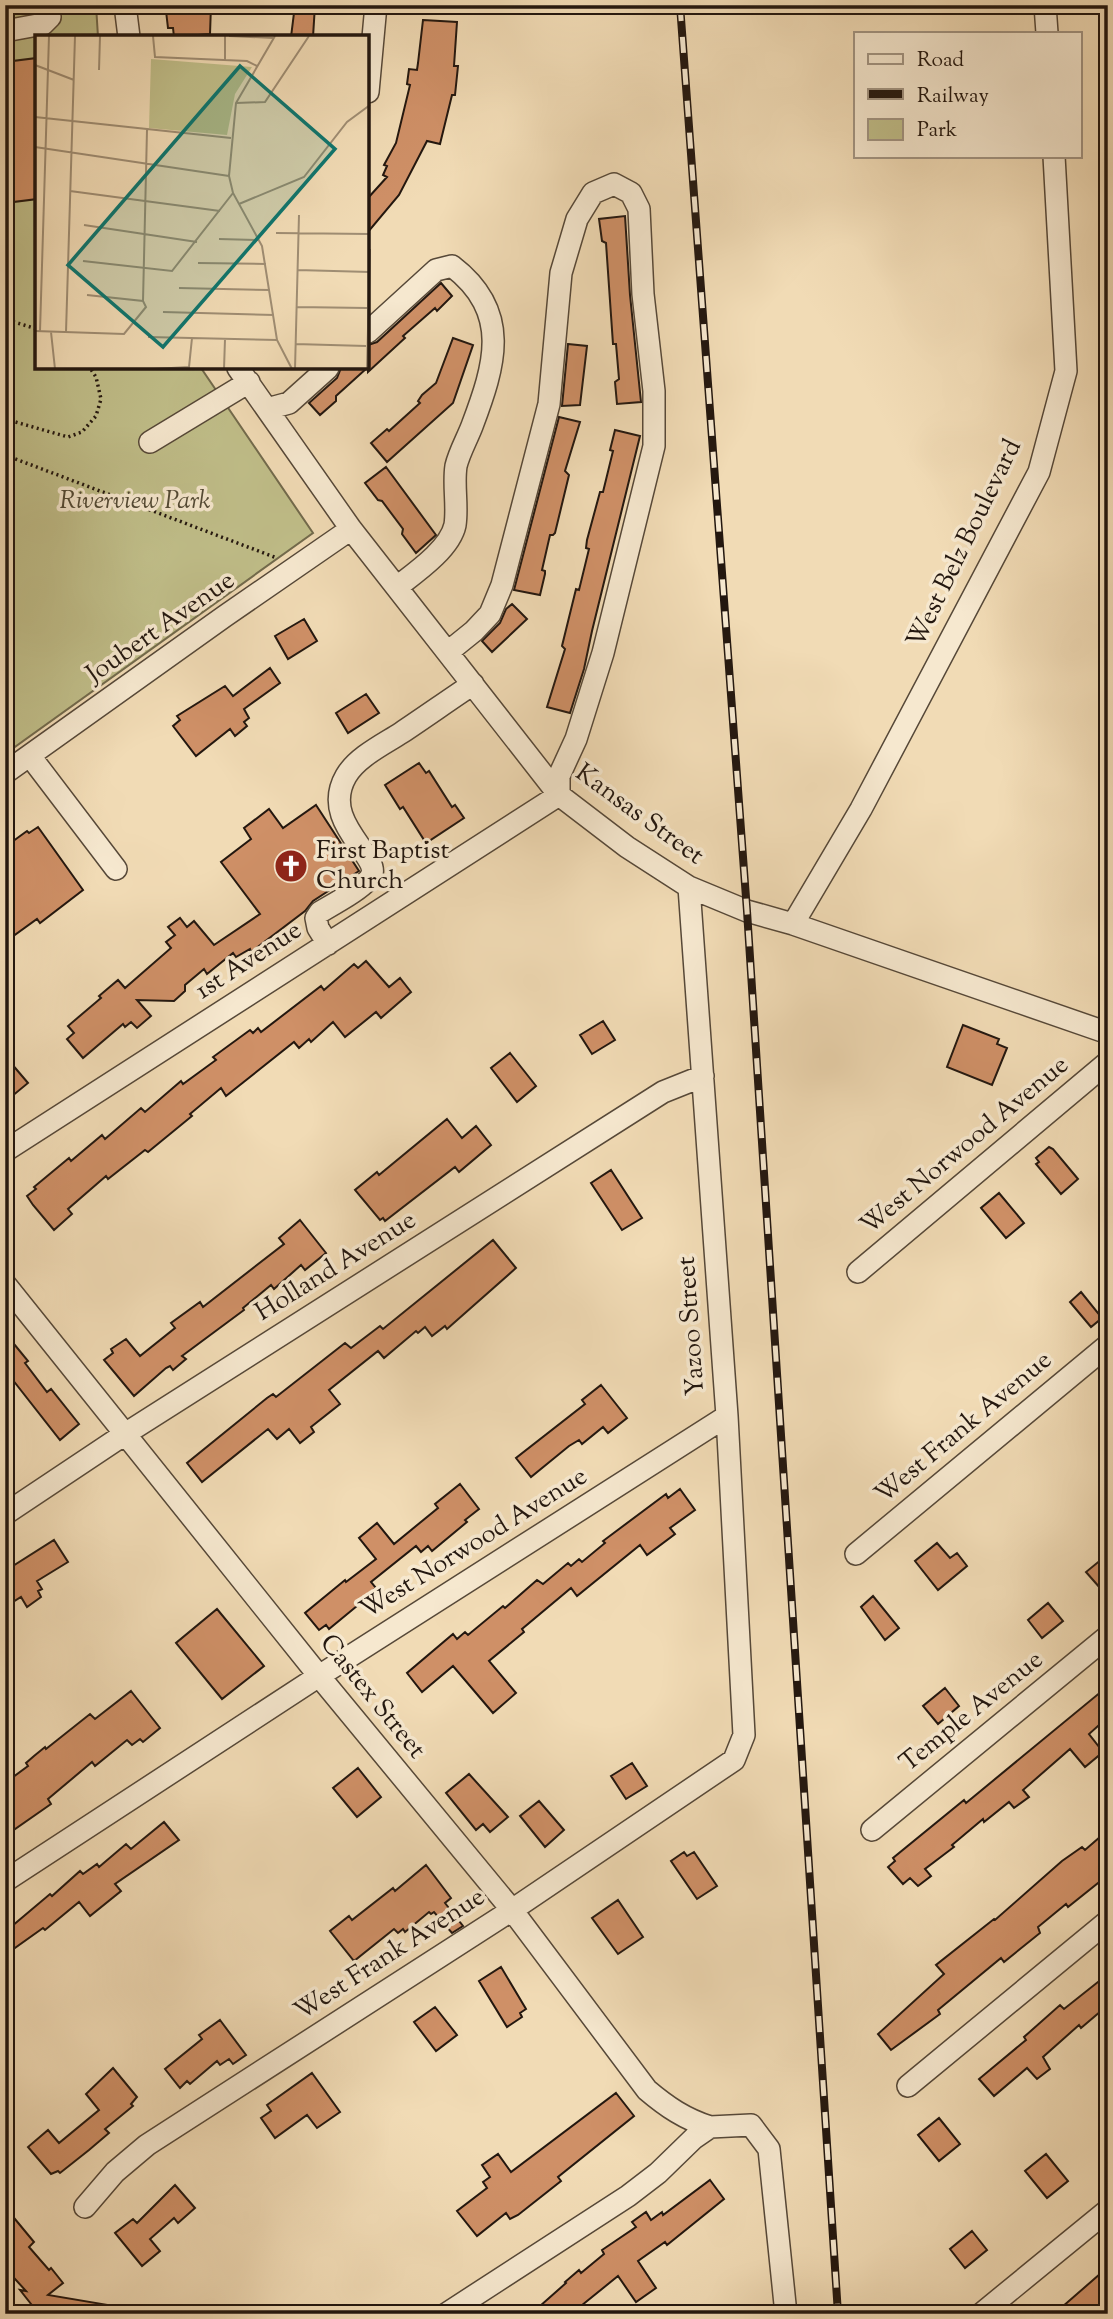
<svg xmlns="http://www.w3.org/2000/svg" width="1113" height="2319" font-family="'Sorts Mill Goudy',serif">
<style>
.green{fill:#c0be89;stroke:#726a4c;stroke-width:2}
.building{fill:#cf9067;stroke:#23170f;stroke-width:2}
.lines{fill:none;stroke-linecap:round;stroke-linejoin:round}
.minor-casing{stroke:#564838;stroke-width:24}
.path{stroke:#23170f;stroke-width:3.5;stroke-dasharray:2 3.5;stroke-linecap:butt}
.minor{stroke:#f6e8cf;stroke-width:21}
.rail-casing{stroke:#23170f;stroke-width:8}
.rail{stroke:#f6e8cf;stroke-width:5;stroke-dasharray:16;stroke-linecap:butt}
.labels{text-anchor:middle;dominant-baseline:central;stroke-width:7;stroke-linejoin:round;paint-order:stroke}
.park-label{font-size:26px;font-style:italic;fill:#524934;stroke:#f6e8cf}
.street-label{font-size:26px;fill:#23170f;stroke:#f6e8cf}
.poi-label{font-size:26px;fill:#23170f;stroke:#f6e8cf;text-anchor:start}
.inset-road{fill:none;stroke:#9f8d73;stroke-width:2}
.view{fill:#0f766e;fill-opacity:0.15;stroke:#0f766e;stroke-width:3.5}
.inset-edge{fill:none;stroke:#23170f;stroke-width:3.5}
</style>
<rect width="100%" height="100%" fill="#f1dbb5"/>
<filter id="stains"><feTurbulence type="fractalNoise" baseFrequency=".00286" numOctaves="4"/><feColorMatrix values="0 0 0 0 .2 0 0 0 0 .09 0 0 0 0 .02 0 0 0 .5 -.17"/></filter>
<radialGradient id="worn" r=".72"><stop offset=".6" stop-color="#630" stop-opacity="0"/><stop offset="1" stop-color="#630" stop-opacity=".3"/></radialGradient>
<!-- green -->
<path class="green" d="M 5,5 L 96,5 L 98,37 L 37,37 L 37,368 L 201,368 L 313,533 L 5,754 Z"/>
<!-- building -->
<path class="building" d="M 185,5 L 211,5 L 210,34 L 174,37 L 173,28 L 168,28 L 166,11 L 185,9 Z
M 295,5 L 315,5 L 313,37 L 291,37 Z
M 423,20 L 457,22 L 454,66 L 458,66 L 455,95 L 452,95 L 440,144 L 427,141 L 399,195 L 368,232 L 368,198 L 387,177 L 383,175 L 387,166 L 384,165 L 396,143 L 410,85 L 407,84 L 409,69 L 417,70 L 418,63 Z
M 37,58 L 37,199 L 5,203 L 5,62 Z
M 625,216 L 630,295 L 641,402 L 617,404 L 615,382 L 619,379 L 616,344 L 613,344 L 606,243 L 602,241 L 599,219 Z
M 441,283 L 452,296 L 437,311 L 435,308 L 403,336 L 405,338 L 368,372 L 368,345 L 377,342 Z
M 453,338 L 473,345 L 453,403 L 387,462 L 371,443 L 387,429 L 389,431 L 420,403 L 418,401 L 422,395 L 436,383 Z
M 568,344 L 587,346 L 580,405 L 562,406 Z
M 341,368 L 367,368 L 336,396 L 336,401 L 320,415 L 309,403 L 337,378 Z
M 559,417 L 580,422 L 565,471 L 569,475 L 555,533 L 553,535 L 550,535 L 542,570 L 545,571 L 545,574 L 540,595 L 514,590 Z
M 615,430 L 640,436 L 592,631 L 584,669 L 570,713 L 547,707 L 565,649 L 562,646 L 576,589 L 579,590 L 589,549 L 586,548 L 587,540 L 600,492 L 603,492 L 613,451 L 610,450 Z
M 386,467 L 436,535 L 416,553 L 402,534 L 403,529 L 382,501 L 378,500 L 365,483 Z
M 512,604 L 527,619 L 492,652 L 482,641 L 500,623 L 506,609 Z
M 304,619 L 317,641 L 288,659 L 275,636 Z
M 270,668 L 280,683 L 244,709 L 249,718 L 244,722 L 247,726 L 235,736 L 230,729 L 196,756 L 173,726 L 180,720 L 177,716 L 225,686 L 233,696 Z
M 366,694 L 379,713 L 348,733 L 336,713 Z
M 419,763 L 426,773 L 429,771 L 452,807 L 455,805 L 464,818 L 426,843 L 403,807 L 400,809 L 385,785 Z
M 316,805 L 359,871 L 313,901 L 305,911 L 251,952 L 250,949 L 236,957 L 233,953 L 207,974 L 204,969 L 185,985 L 185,991 L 174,1001 L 137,1000 L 151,1016 L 137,1028 L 131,1022 L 125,1027 L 123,1024 L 83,1058 L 67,1039 L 74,1033 L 68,1026 L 101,998 L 99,996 L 118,980 L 125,988 L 171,948 L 166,942 L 175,935 L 168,927 L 180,918 L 187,927 L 194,921 L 214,945 L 260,914 L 221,862 L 251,839 L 244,828 L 269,809 L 283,828 Z
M 38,827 L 83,890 L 40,923 L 37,919 L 5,942 L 5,847 L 27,831 L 29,833 Z
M 366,961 L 389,987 L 400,978 L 411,992 L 381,1018 L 376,1012 L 345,1037 L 333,1022 L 311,1042 L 309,1039 L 299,1048 L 294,1042 L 226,1096 L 221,1088 L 190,1114 L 192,1116 L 148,1152 L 145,1150 L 108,1179 L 106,1176 L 68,1209 L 72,1214 L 54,1230 L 33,1205 L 27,1196 L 36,1189 L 34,1187 L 69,1158 L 71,1161 L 102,1135 L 105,1139 L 141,1108 L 145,1112 L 181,1081 L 183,1084 L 216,1060 L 213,1057 L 250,1030 L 253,1033 L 258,1028 L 261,1032 L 321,986 L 324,990 L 354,964 L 358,968 Z
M 603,1021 L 615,1040 L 592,1054 L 580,1035 Z
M 963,1025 L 999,1039 L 997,1044 L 1007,1048 L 992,1085 L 947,1067 Z
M 510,1053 L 536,1086 L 517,1102 L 491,1068 Z
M 5,1056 L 28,1083 L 5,1102 Z
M 447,1119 L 462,1138 L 476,1126 L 491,1145 L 459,1172 L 455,1167 L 385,1221 L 383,1218 L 380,1220 L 355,1190 L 377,1172 L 379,1175 Z
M 1049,1147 L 1053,1149 L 1078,1179 L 1061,1194 L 1036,1164 L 1039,1162 L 1036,1158 Z
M 611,1170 L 642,1218 L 622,1230 L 591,1183 Z
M 999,1193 L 1024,1223 L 1006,1238 L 981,1208 Z
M 300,1220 L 326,1253 L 305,1270 L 301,1265 L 274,1289 L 271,1285 L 243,1308 L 244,1310 L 182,1356 L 186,1359 L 173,1370 L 170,1366 L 166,1368 L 134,1396 L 104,1360 L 113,1353 L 111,1349 L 126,1339 L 140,1356 L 175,1328 L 171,1323 L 200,1302 L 203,1307 L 284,1244 L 279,1238 Z
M 493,1240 L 516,1268 L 447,1329 L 445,1326 L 432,1336 L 425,1327 L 418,1333 L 416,1331 L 384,1358 L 378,1351 L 329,1390 L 340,1404 L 311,1427 L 314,1432 L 300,1443 L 289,1429 L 277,1439 L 268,1429 L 202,1482 L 187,1463 L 267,1398 L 273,1394 L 276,1397 L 345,1343 L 351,1348 L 380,1326 L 383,1329 Z
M 1081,1292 L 1102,1318 L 1091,1327 L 1070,1302 Z
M 5,1333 L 28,1361 L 25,1363 L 47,1392 L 51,1389 L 79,1424 L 60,1440 L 5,1370 Z
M 601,1385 L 627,1418 L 608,1433 L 603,1427 L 582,1444 L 579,1440 L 569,1446 L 531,1477 L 516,1458 L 585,1404 L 582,1400 Z
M 460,1484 L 479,1509 L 465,1520 L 467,1522 L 432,1551 L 428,1546 L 421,1552 L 416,1546 L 371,1582 L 376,1588 L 362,1599 L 363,1601 L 329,1629 L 326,1625 L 319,1630 L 305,1613 L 345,1580 L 346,1582 L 376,1559 L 359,1538 L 377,1523 L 394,1544 L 438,1508 L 435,1504 Z
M 680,1489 L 695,1510 L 670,1528 L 675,1534 L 647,1555 L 640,1545 L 577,1596 L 571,1588 L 522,1629 L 524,1632 L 489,1661 L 516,1693 L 493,1713 L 453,1666 L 422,1692 L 407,1673 L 453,1634 L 457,1639 L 465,1632 L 468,1635 L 503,1606 L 505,1608 L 537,1580 L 543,1584 L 568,1563 L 571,1566 L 579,1559 L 582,1562 L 605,1543 L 603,1541 L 666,1494 L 668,1498 Z
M 54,1540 L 68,1562 L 37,1581 L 42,1589 L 38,1591 L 41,1597 L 27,1607 L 21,1597 L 5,1607 L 5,1571 Z
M 937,1543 L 950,1558 L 957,1553 L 967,1566 L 938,1590 L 915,1561 Z
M 1108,1554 L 1108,1597 L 1086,1572 Z
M 873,1596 L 899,1628 L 885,1640 L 861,1607 Z
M 1048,1603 L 1063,1621 L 1042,1638 L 1028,1620 Z
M 217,1609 L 264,1666 L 222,1699 L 176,1643 Z
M 1108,1686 L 1108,1717 L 1089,1734 L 1103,1752 L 1085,1767 L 1070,1749 L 1023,1790 L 1029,1797 L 1014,1808 L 1009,1802 L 984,1822 L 983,1819 L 952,1845 L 954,1847 L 925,1869 L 931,1876 L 918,1886 L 910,1878 L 903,1884 L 888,1867 L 895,1861 L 893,1858 L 964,1800 L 966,1803 Z
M 945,1688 L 959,1706 L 938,1724 L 923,1706 Z
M 131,1691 L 160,1728 L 143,1742 L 140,1739 L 132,1745 L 127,1740 L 95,1766 L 92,1762 L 48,1799 L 51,1804 L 5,1836 L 5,1783 L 28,1766 L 26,1763 L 34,1756 L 45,1747 L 46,1749 L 90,1714 L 95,1719 Z
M 632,1763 L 647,1786 L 626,1799 L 611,1776 Z
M 358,1768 L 381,1797 L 357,1817 L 333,1788 Z
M 469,1774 L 508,1817 L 490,1832 L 483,1824 L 476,1830 L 446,1793 Z
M 539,1801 L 564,1830 L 545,1847 L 520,1816 Z
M 164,1822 L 179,1840 L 115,1884 L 121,1891 L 90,1916 L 79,1902 L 45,1930 L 43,1928 L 5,1955 L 5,1932 L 50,1894 L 52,1896 L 80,1871 L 83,1874 L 97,1864 L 99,1867 L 126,1844 L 131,1849 Z
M 1100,1837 L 1108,1847 L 1108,1875 L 1068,1907 L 1066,1904 L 1038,1927 L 1040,1933 L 1004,1962 L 1001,1958 L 938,2010 L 940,2014 L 891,2050 L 878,2034 L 944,1974 L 936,1965 L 994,1919 L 995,1920 L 1062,1861 L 1082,1847 L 1085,1850 Z
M 684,1852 L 687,1856 L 694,1852 L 717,1886 L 697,1899 L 671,1861 Z
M 426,1865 L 451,1898 L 445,1903 L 463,1926 L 452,1933 L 434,1912 L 431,1914 L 429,1912 L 405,1932 L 403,1929 L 398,1933 L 394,1929 L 354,1961 L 330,1931 L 349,1916 L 352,1920 L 393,1888 L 395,1891 Z
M 618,1900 L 643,1937 L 618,1954 L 592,1918 Z
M 501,1967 L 526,2009 L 520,2013 L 522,2017 L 507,2027 L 479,1981 Z
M 1108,1974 L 1108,2005 L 1081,2028 L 1079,2025 L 1043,2057 L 1050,2069 L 1037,2079 L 1027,2068 L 994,2096 L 979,2079 L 1026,2040 L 1024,2037 L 1060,2005 L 1064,2009 Z
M 435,2007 L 457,2035 L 436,2051 L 414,2022 Z
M 220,2020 L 246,2055 L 233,2064 L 229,2059 L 220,2065 L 217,2061 L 190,2084 L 187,2081 L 180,2088 L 165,2069 L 202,2039 L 199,2035 Z
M 113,2068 L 137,2097 L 131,2104 L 133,2106 L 105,2129 L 109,2133 L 89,2150 L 60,2173 L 58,2171 L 51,2174 L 28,2147 L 48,2130 L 59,2143 L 99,2110 L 86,2094 Z
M 312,2073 L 340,2112 L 317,2128 L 307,2115 L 275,2138 L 261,2118 L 271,2111 L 267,2105 Z
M 616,2093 L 634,2116 L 558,2177 L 561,2181 L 518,2215 L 510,2219 L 506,2213 L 477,2236 L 457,2211 L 487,2188 L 483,2182 L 490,2177 L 482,2165 L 498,2154 L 511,2172 Z
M 939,2118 L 960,2144 L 939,2161 L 918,2135 Z
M 1046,2154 L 1068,2181 L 1047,2198 L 1025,2171 Z
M 710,2180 L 724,2199 L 667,2245 L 665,2242 L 638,2261 L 656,2288 L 636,2302 L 618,2276 L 571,2314 L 531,2314 L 566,2283 L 565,2282 L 579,2270 L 581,2273 L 604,2254 L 602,2250 L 636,2227 L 632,2222 L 646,2212 L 651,2220 L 662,2212 L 663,2215 Z
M 175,2185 L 195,2208 L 178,2223 L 174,2218 L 150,2239 L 160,2251 L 142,2266 L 115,2233 L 133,2219 L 137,2223 Z
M 5,2207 L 34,2242 L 29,2247 L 49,2270 L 51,2268 L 63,2283 L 48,2295 L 108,2305 L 108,2314 L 39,2314 L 20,2290 L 26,2291 L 5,2268 Z
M 972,2231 L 987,2250 L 965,2268 L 950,2249 Z
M 1108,2267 L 1108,2299 L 1091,2314 L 1054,2314 Z"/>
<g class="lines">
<defs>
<path id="minor" d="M 125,5 L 129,37
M 1045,5 L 1047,33
M 5,31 L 43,24 L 50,17 L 48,5
M 368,92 L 376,5
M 368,332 L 436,270 L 452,266 C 512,312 495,365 472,426 C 467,439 459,453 456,466 C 453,485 458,506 455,525 C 450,549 415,573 397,587
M 238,368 L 351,529 L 559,795 L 627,847 L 689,887 L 747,911 L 793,924 L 1108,1033
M 267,409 L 289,403 L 328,368
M 150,442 L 249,382
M 448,652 L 474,631 L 490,614 L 502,585 L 549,404 L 561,273 L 577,219 L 593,193 L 614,184 L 631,193 L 639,209 L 643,294 L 654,391 L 654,446 L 603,653 L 576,739 L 559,776 L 559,795
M 30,756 L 116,869
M 5,773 L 225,616 L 351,529
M 793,924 L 861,809 L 1039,472 L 1066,371 L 1054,156
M 328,944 L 318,928 L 316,918 L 320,912 C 332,905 368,886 372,874 C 378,854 320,821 346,776 C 357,757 384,744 401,733 C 425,717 449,700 473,684
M 5,1151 L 559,795
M 858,1272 L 1108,1062
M 5,1284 L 319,1676 L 512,1910 L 647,2090 C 667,2107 685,2119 710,2127
M 5,1514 L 125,1434 L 663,1092 L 703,1076
M 856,1554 L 1108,1345
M 872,1830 L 1108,1636
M 5,1881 L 319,1676 L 727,1416
M 908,2086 L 1108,1921
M 85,2207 L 115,2172 L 147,2145 L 512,1910 L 734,1760 L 744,1735 L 727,1416 L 689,887
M 446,2314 L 628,2196 L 658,2173 L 694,2138 L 710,2127 L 751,2125 L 769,2149 L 786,2314
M 981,2314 L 1108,2210"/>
</defs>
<!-- minor casing -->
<use href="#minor" class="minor-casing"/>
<!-- path -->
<path class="path" d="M 5,314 L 14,322 L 37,329
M 5,419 L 68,437 L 82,432 L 96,416 L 101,399 L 96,377 L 90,368
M 5,455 L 277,558"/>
<!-- minor -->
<use href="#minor" class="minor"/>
<defs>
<path id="rail" d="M 680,5 L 747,911 L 838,2314"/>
</defs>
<!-- rail casing -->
<use href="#rail" class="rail-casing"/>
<!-- rail -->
<use href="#rail" class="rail"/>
</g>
<!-- icons -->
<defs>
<symbol id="church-disc" viewBox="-11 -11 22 22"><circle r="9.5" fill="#8f2418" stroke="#f6e8cf"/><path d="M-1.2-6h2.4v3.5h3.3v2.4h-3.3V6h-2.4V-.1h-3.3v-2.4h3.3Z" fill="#fff"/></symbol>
</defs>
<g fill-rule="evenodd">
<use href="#church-disc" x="272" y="847" width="38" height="38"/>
</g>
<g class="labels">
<!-- park labels -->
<g class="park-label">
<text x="135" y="501">Riverview Park</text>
</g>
<!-- street labels -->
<g class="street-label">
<text transform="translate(965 544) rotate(-64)">West Belz Boulevard</text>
<text transform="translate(161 628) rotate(-35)">Joubert Avenue</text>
<text transform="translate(639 815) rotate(36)">Kansas Street</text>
<text transform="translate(249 961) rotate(-33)">1st Avenue</text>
<text transform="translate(965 1146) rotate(-40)">West Norwood Avenue</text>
<text transform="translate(336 1267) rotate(-32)">Holland Avenue</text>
<text transform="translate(692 1326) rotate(-94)">Yazoo Street</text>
<text transform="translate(964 1428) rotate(-40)">West Frank Avenue</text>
<text transform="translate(474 1544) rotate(-32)">West Norwood Avenue</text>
<text transform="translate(372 1697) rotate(51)">Castex Street</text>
<text transform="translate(972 1712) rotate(-39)">Temple Avenue</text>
<text transform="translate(390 1955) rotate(-33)">West Frank Avenue</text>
</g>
<!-- poi labels -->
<g class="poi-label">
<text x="316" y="851">First Baptist<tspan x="316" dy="30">Church</tspan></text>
</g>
</g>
<!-- overview -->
<g transform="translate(35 35)">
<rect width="334" height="334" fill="#f1dbb5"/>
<path d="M 116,24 L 217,32 L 200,59 L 192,100 L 114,93 Z" fill="#c0be89"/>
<path class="inset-road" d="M 118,1 L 120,22 L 212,26 L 222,31M 194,1 L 239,3M 240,1 L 201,68 L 194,141 L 198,158 L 227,211 L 242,305 L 257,334M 190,25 L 190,1M 0,30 L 39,45M 64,35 L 65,1M 201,68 L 230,67 L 274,1M 0,82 L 196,103M 0,112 L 194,141M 35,156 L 185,176M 204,169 L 269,142 L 312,87 L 335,70M 49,190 L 162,207M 241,198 L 335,199M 184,204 L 224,205M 48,226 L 137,236 L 198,158M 163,228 L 231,229M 262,235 L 335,237M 144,253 L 235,255M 108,266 L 112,95M 261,272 L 332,273M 128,277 L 239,280M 0,296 L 89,299 L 111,272 L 108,266 L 52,260M 5,296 L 14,1M 16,297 L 20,334M 31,297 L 40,1M 113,302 L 242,305M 260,309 L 331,311M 119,334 L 154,332 L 157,303M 189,334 L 190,304M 260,334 L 264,180M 332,334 L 335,214"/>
<path class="view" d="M 205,31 L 300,114 L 128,312 L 33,230 Z"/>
<rect width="334" height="334" class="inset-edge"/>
</g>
<!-- margin -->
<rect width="1113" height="2319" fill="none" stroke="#f1dbb5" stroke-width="28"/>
<rect x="7" y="7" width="1099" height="2305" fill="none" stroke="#23170f" stroke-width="3.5"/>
<rect x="14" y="14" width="1085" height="2291" fill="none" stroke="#23170f" stroke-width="2"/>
<!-- legend -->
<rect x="854" y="32" width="228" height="126" fill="#f6e8cf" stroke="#a29482" stroke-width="2"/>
<rect x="868" y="54" width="35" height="10" fill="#f6e8cf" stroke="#a29482" stroke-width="2"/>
<text x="917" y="66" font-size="21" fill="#23170f">Road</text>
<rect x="868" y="89" width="35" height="10" fill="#23170f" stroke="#a29482" stroke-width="2"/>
<text x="917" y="102" font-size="21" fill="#23170f">Railway</text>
<rect x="868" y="119" width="35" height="21" fill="#c0be89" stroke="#a29482" stroke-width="2"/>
<text x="917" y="136" font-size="21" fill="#23170f">Park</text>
<rect width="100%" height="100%" filter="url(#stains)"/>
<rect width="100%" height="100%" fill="url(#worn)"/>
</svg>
